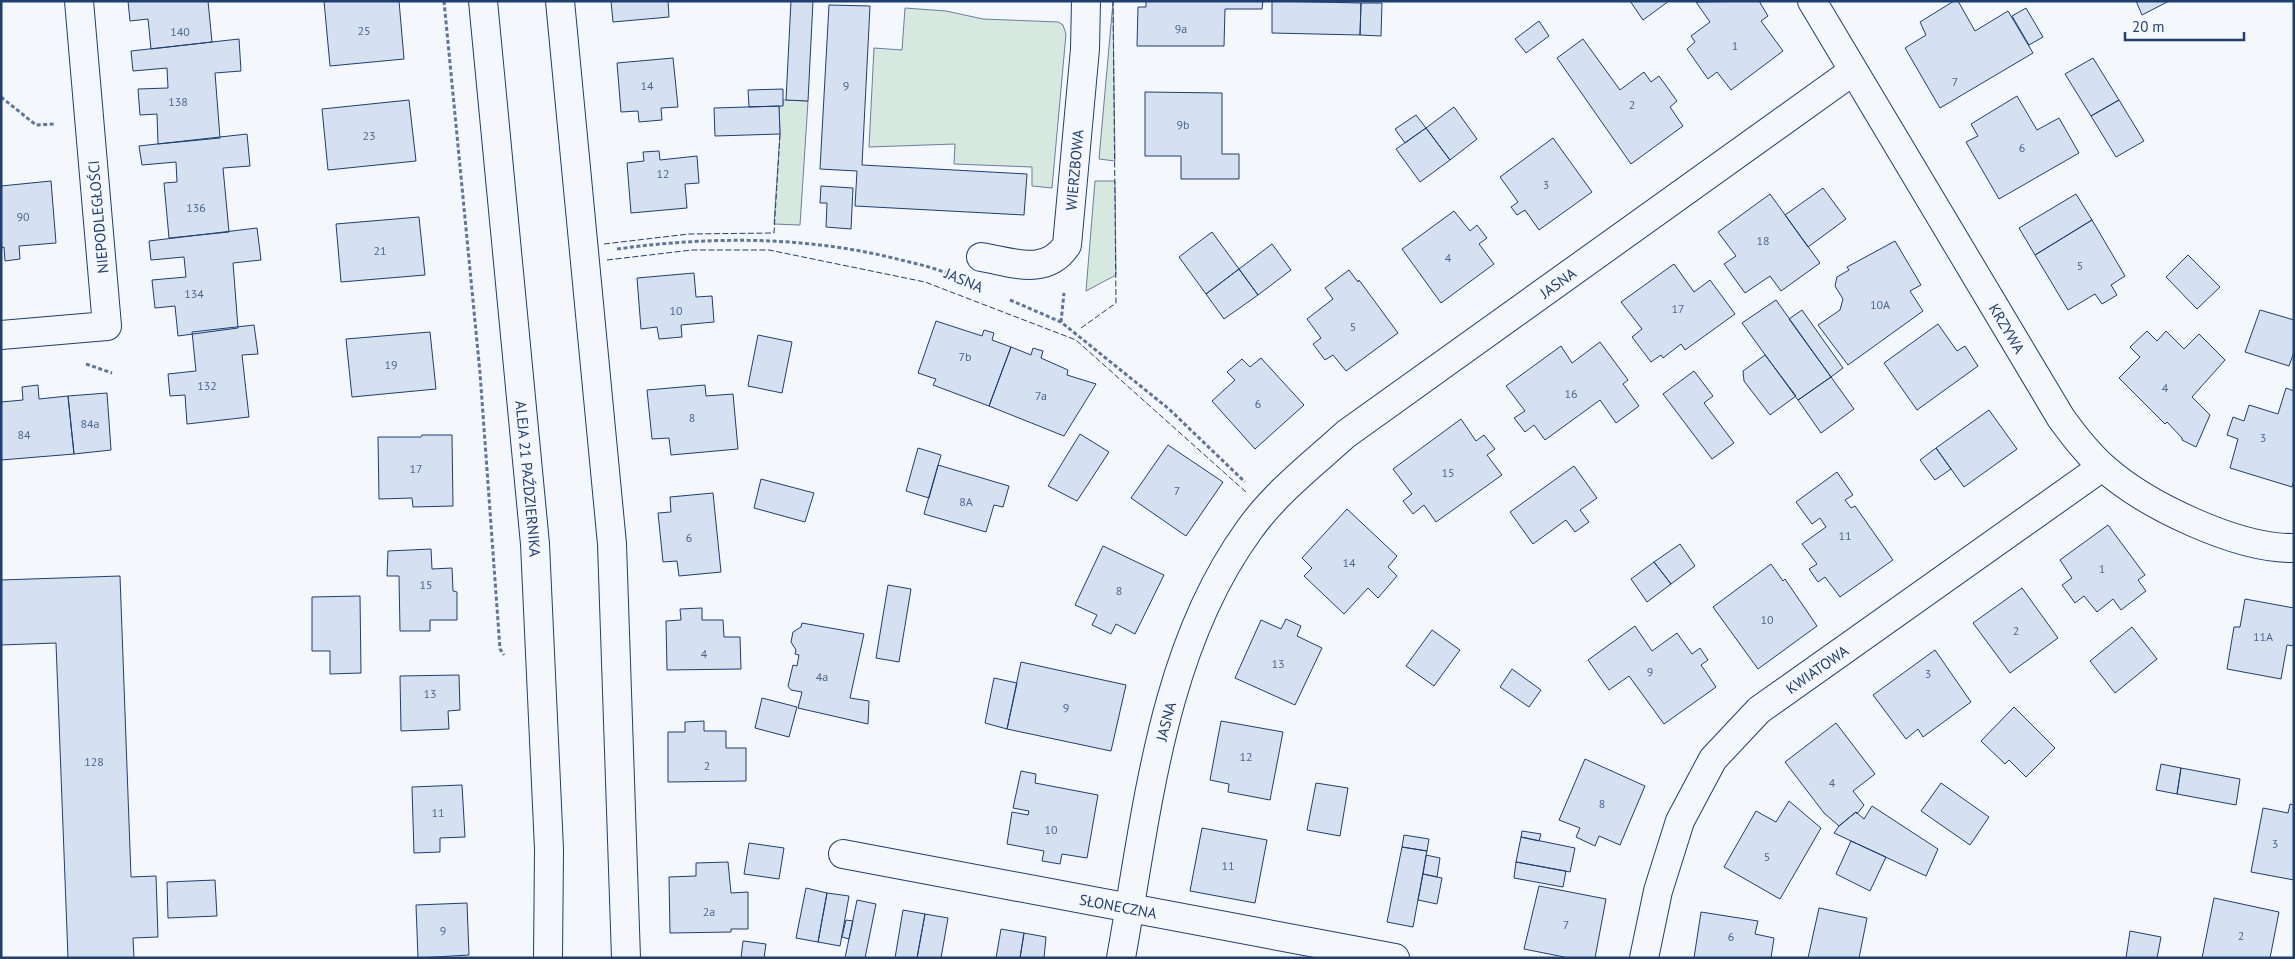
<svg xmlns="http://www.w3.org/2000/svg" width="2295" height="959" font-family="'PT Sans',sans-serif">
<style>
.green{fill:#d7e8df;stroke:#687fa3}
.building{fill:#d5e0f0;stroke:#1d3f73}
.lines{fill:none;stroke-linecap:round;stroke-linejoin:round}
.minor-casing{stroke:#1d3f73;stroke-width:30}
.path{stroke:#5e769c;stroke-width:3;stroke-dasharray:4 2.5;stroke-linecap:butt}
.minor{stroke:#f4f7fb;stroke-width:28}
.fence{stroke:#1d3f73;stroke-width:1;stroke-dasharray:6 2.5;stroke-linecap:butt}
.labels{text-anchor:middle;dominant-baseline:central;stroke-width:4;stroke-linejoin:round;paint-order:stroke}
.number-label{font-size:12px;fill:#4b6792}
.street-label{font-size:15px;fill:#1d3f73;stroke:#f4f7fb}
</style>
<rect width="100%" height="100%" fill="#f4f7fb"/>
<!-- green -->
<path class="green" d="M 1113,2 L 1115,161 L 1099,159 Z
M 905,8 L 946,11 L 983,19 L 1058,22 L 1063,25 L 1066,34 L 1052,188 L 1032,186 L 1032,167 L 954,164 L 955,144 L 869,147 L 874,48 L 902,50 Z
M 783,100 L 808,101 L 800,225 L 774,224 L 780,134 L 779,106 L 783,105 Z
M 1095,181 L 1115,181 L 1116,275 L 1086,291 Z"/>
<!-- building -->
<path class="building" d="M 128,1 L 208,1 L 212,42 L 151,49 L 148,19 L 130,21 Z
M 324,1 L 399,1 L 404,59 L 330,66 Z
M 611,1 L 668,1 L 669,17 L 613,22 Z
M 791,1 L 813,1 L 808,101 L 786,100 Z
M 1146,1 L 1263,1 L 1262,9 L 1225,9 L 1224,46 L 1137,46 L 1138,7 L 1146,7 Z
M 1272,1 L 1361,3 L 1360,35 L 1272,33 Z
M 1630,1 L 1669,1 L 1643,20 Z
M 1759,1 L 1768,16 L 1761,21 L 1783,51 L 1731,90 L 1717,72 L 1708,79 L 1687,49 L 1695,42 L 1691,36 L 1710,22 L 1696,2 Z
M 1954,1 L 1958,1 L 1975,31 L 2008,11 L 2033,53 L 1940,108 L 1905,48 L 1926,35 L 1920,22 Z
M 2136,1 L 2169,1 L 2142,15 Z
M 1361,3 L 1382,3 L 1381,36 L 1360,35 Z
M 829,5 L 870,6 L 862,165 L 1027,174 L 1024,215 L 855,206 L 857,171 L 820,169 Z
M 2026,8 L 2043,37 L 2029,45 L 2012,16 Z
M 1539,21 L 1549,36 L 1526,53 L 1515,39 Z
M 239,39 L 241,71 L 215,73 L 220,138 L 158,144 L 157,114 L 140,115 L 138,89 L 168,88 L 167,68 L 133,71 L 131,51 Z
M 1583,39 L 1620,90 L 1644,72 L 1651,82 L 1659,76 L 1677,101 L 1670,107 L 1683,126 L 1631,164 L 1557,58 Z
M 673,58 L 678,107 L 661,108 L 662,120 L 639,122 L 638,111 L 621,112 L 617,63 Z
M 2093,58 L 2119,100 L 2091,116 L 2065,74 Z
M 783,89 L 783,106 L 749,107 L 748,90 Z
M 1145,92 L 1222,93 L 1222,154 L 1239,154 L 1239,179 L 1181,179 L 1181,156 L 1145,156 Z
M 2017,96 L 2037,130 L 2059,118 L 2079,153 L 1999,199 L 1966,142 L 1978,136 L 1971,124 Z
M 409,100 L 416,161 L 328,170 L 322,109 Z
M 2119,100 L 2144,141 L 2116,157 L 2091,116 Z
M 779,106 L 780,134 L 715,136 L 714,108 Z
M 1454,107 L 1477,139 L 1450,160 L 1426,128 Z
M 1416,115 L 1426,128 L 1405,143 L 1395,129 Z
M 1426,128 L 1450,160 L 1420,182 L 1396,149 Z
M 247,134 L 250,166 L 223,168 L 229,232 L 169,238 L 164,183 L 177,182 L 176,162 L 142,165 L 139,146 Z
M 1553,138 L 1592,192 L 1539,230 L 1525,210 L 1517,215 L 1511,207 L 1518,202 L 1500,177 Z
M 659,151 L 660,160 L 697,156 L 699,183 L 685,184 L 687,208 L 631,213 L 627,163 L 644,161 L 643,152 Z
M 51,181 L 56,243 L 19,246 L 20,259 L 5,261 L 4,247 L 1,248 L 1,186 Z
M 821,186 L 853,188 L 851,229 L 826,227 L 827,203 L 820,203 Z
M 1823,188 L 1846,219 L 1808,247 L 1785,215 Z
M 1770,194 L 1820,263 L 1781,291 L 1770,276 L 1745,293 L 1724,264 L 1736,256 L 1718,232 Z
M 2076,194 L 2092,220 L 2035,255 L 2019,228 Z
M 1454,211 L 1470,231 L 1477,225 L 1487,238 L 1479,244 L 1494,264 L 1441,303 L 1402,249 Z
M 419,217 L 425,275 L 341,282 L 336,224 Z
M 2092,220 L 2125,276 L 2111,285 L 2117,295 L 2102,304 L 2095,294 L 2068,310 L 2035,255 Z
M 257,228 L 261,260 L 233,263 L 238,328 L 178,336 L 175,306 L 155,308 L 152,280 L 186,277 L 184,257 L 151,260 L 149,241 Z
M 1212,232 L 1239,269 L 1206,294 L 1179,257 Z
M 1895,241 L 1921,285 L 1910,291 L 1923,311 L 1848,365 L 1818,325 L 1840,310 L 1843,299 L 1835,286 L 1837,277 L 1849,270 L 1847,267 Z
M 1272,244 L 1291,270 L 1258,295 L 1239,269 Z
M 2188,255 L 2220,287 L 2197,309 L 2166,277 Z
M 1674,264 L 1694,292 L 1710,280 L 1735,314 L 1685,350 L 1681,344 L 1663,358 L 1661,355 L 1651,362 L 1632,337 L 1642,329 L 1621,302 Z
M 1239,269 L 1258,295 L 1224,319 L 1206,294 Z
M 1349,270 L 1358,282 L 1359,280 L 1398,333 L 1346,371 L 1333,355 L 1325,360 L 1313,344 L 1321,338 L 1307,319 L 1333,299 L 1325,288 Z
M 694,273 L 696,297 L 712,296 L 714,322 L 681,325 L 682,337 L 659,339 L 657,327 L 641,329 L 637,278 Z
M 1776,300 L 1831,377 L 1798,400 L 1742,323 Z
M 1802,310 L 1843,368 L 1831,377 L 1789,319 Z
M 2260,310 L 2294,320 L 2294,352 L 2289,366 L 2245,352 Z
M 936,321 L 982,336 L 984,330 L 994,333 L 992,340 L 1011,347 L 989,406 L 933,385 L 936,379 L 918,373 Z
M 1938,324 L 1957,351 L 1965,346 L 1978,366 L 1917,410 L 1884,363 Z
M 254,325 L 258,354 L 242,355 L 249,417 L 187,424 L 185,395 L 170,396 L 168,374 L 196,371 L 192,332 Z
M 2147,331 L 2157,341 L 2166,331 L 2184,349 L 2199,334 L 2225,360 L 2192,397 L 2210,415 L 2196,447 L 2182,440 L 2182,438 L 2167,422 L 2165,424 L 2119,378 L 2140,357 L 2130,347 Z
M 430,332 L 436,389 L 352,397 L 346,339 Z
M 758,335 L 792,342 L 782,393 L 748,386 Z
M 1600,342 L 1628,380 L 1623,384 L 1639,406 L 1616,423 L 1600,400 L 1545,440 L 1534,425 L 1525,432 L 1514,418 L 1525,411 L 1506,386 L 1561,346 L 1572,363 Z
M 1011,347 L 1031,355 L 1033,348 L 1043,351 L 1041,358 L 1068,370 L 1067,375 L 1096,384 L 1064,436 L 989,406 Z
M 1765,355 L 1796,396 L 1770,415 L 1744,381 L 1743,371 Z
M 1261,358 L 1304,405 L 1255,449 L 1212,401 L 1235,380 L 1227,372 L 1242,359 L 1250,367 Z
M 1694,371 L 1713,396 L 1704,403 L 1734,443 L 1712,459 L 1663,394 Z
M 1831,377 L 1854,409 L 1821,433 L 1798,400 Z
M 38,385 L 39,399 L 68,396 L 74,454 L 1,460 L 1,402 L 23,400 L 22,387 Z
M 705,385 L 706,396 L 733,394 L 738,449 L 671,455 L 669,438 L 652,439 L 647,390 Z
M 2286,388 L 2294,391 L 2294,480 L 2292,487 L 2230,468 L 2238,439 L 2227,435 L 2233,417 L 2244,421 L 2249,405 L 2278,414 Z
M 107,393 L 111,450 L 74,454 L 68,396 Z
M 1989,410 L 2017,449 L 1964,487 L 1936,448 Z
M 1461,419 L 1476,441 L 1484,435 L 1495,449 L 1487,455 L 1502,475 L 1436,522 L 1424,505 L 1413,514 L 1403,501 L 1412,494 L 1393,469 Z
M 1080,434 L 1109,452 L 1077,501 L 1048,486 Z
M 422,435 L 452,435 L 453,506 L 413,507 L 412,498 L 379,499 L 378,437 L 421,437 Z
M 1168,445 L 1223,482 L 1186,536 L 1131,498 Z
M 918,448 L 941,455 L 929,498 L 906,491 Z
M 1936,448 L 1951,469 L 1935,480 L 1920,460 Z
M 938,465 L 1009,486 L 1003,507 L 994,505 L 986,532 L 924,514 Z
M 1574,466 L 1597,498 L 1580,510 L 1589,522 L 1575,532 L 1566,520 L 1533,544 L 1510,512 Z
M 1837,472 L 1853,495 L 1845,500 L 1851,508 L 1855,506 L 1893,560 L 1840,597 L 1825,577 L 1818,582 L 1809,569 L 1817,564 L 1802,544 L 1826,527 L 1820,518 L 1812,524 L 1796,502 Z
M 761,479 L 814,493 L 805,522 L 754,508 Z
M 713,493 L 721,572 L 679,576 L 677,561 L 663,562 L 658,513 L 671,512 L 670,497 Z
M 1347,509 L 1397,556 L 1388,567 L 1397,576 L 1378,598 L 1368,588 L 1344,614 L 1304,576 L 1312,568 L 1302,558 Z
M 2108,525 L 2145,575 L 2138,580 L 2146,591 L 2121,610 L 2113,599 L 2097,612 L 2084,596 L 2075,603 L 2062,585 L 2072,578 L 2060,560 Z
M 1680,544 L 1695,566 L 1671,584 L 1654,562 Z
M 1103,546 L 1164,575 L 1135,634 L 1116,624 L 1111,634 L 1092,625 L 1097,615 L 1075,605 Z
M 431,549 L 432,569 L 452,568 L 453,591 L 457,592 L 457,620 L 430,620 L 430,631 L 400,631 L 399,576 L 387,576 L 388,551 Z
M 1654,562 L 1671,584 L 1647,602 L 1631,579 Z
M 1771,564 L 1783,581 L 1785,579 L 1817,626 L 1758,669 L 1713,607 Z
M 120,576 L 131,877 L 156,876 L 158,937 L 133,938 L 134,958 L 68,958 L 56,643 L 1,645 L 1,580 Z
M 888,585 L 911,589 L 899,662 L 876,658 Z
M 2022,588 L 2058,638 L 2010,673 L 1973,623 Z
M 360,596 L 361,673 L 330,674 L 330,651 L 312,651 L 312,597 Z
M 2245,599 L 2294,608 L 2294,646 L 2287,645 L 2281,679 L 2227,669 L 2234,627 L 2240,627 Z
M 702,608 L 702,620 L 723,620 L 724,637 L 740,637 L 741,669 L 667,670 L 666,621 L 681,620 L 680,609 Z
M 1286,619 L 1301,626 L 1297,636 L 1322,648 L 1295,705 L 1235,678 L 1261,620 L 1281,629 Z
M 802,623 L 864,634 L 850,698 L 869,701 L 868,724 L 798,708 L 802,692 L 791,690 L 788,686 L 793,665 L 797,666 L 799,655 L 795,654 L 796,650 L 791,642 L 793,632 L 801,627 Z
M 1635,626 L 1652,651 L 1677,633 L 1692,654 L 1700,648 L 1708,660 L 1701,665 L 1716,687 L 1664,724 L 1629,676 L 1609,690 L 1588,660 Z
M 2132,627 L 2157,659 L 2115,693 L 2090,661 Z
M 1432,630 L 1460,650 L 1434,686 L 1406,666 Z
M 1935,650 L 1971,702 L 1923,737 L 1918,729 L 1906,739 L 1873,695 Z
M 1021,662 L 1126,685 L 1111,751 L 1007,729 Z
M 1512,669 L 1541,690 L 1529,707 L 1500,687 Z
M 459,675 L 460,710 L 448,711 L 449,729 L 401,731 L 400,676 Z
M 994,678 L 1017,683 L 1007,729 L 985,723 Z
M 762,698 L 797,707 L 789,737 L 755,728 Z
M 2014,707 L 2055,748 L 2026,777 L 2009,760 L 2005,764 L 1981,741 Z
M 704,721 L 704,731 L 726,731 L 726,748 L 746,748 L 746,781 L 668,782 L 668,732 L 685,732 L 685,722 Z
M 1221,721 L 1283,732 L 1270,800 L 1228,792 L 1229,784 L 1210,780 Z
M 1836,723 L 1875,774 L 1853,791 L 1864,805 L 1857,814 L 1856,812 L 1839,826 L 1824,813 L 1785,762 Z
M 1585,759 L 1645,786 L 1620,845 L 1599,836 L 1595,846 L 1576,837 L 1580,828 L 1559,820 Z
M 2161,764 L 2181,768 L 2177,794 L 2156,790 Z
M 2181,768 L 2240,779 L 2236,805 L 2177,794 Z
M 1021,771 L 1036,774 L 1035,783 L 1098,795 L 1087,858 L 1062,854 L 1060,864 L 1042,861 L 1044,851 L 1007,844 L 1012,812 L 1028,815 L 1029,811 L 1013,808 Z
M 1316,783 L 1348,788 L 1340,836 L 1307,830 Z
M 1941,783 L 1989,817 L 1970,845 L 1921,811 Z
M 462,785 L 465,837 L 440,838 L 440,852 L 414,853 L 412,787 Z
M 1789,801 L 1821,828 L 1780,899 L 1724,867 L 1756,811 L 1776,822 Z
M 2290,804 L 2294,805 L 2294,880 L 2251,872 L 2263,808 L 2288,813 Z
M 1872,806 L 1938,849 L 1926,876 L 1834,833 L 1839,826 L 1856,812 L 1864,819 Z
M 1202,828 L 1267,840 L 1255,903 L 1190,891 Z
M 1522,831 L 1541,834 L 1539,841 L 1521,837 Z
M 1404,835 L 1429,839 L 1427,851 L 1402,847 Z
M 1521,837 L 1575,848 L 1570,872 L 1516,862 Z
M 1851,841 L 1886,857 L 1870,891 L 1836,874 Z
M 749,843 L 784,848 L 779,879 L 744,874 Z
M 1402,847 L 1427,851 L 1413,927 L 1387,922 Z
M 1426,855 L 1440,858 L 1437,877 L 1423,874 Z
M 728,862 L 731,893 L 748,892 L 748,929 L 731,929 L 731,932 L 670,933 L 669,877 L 696,876 L 696,863 Z
M 1516,862 L 1566,871 L 1563,887 L 1514,878 Z
M 1423,874 L 1442,878 L 1437,904 L 1418,900 Z
M 215,880 L 217,916 L 168,918 L 167,882 Z
M 1539,886 L 1606,899 L 1595,958 L 1569,958 L 1524,949 Z
M 806,888 L 827,893 L 818,942 L 796,938 Z
M 827,893 L 849,896 L 840,946 L 818,942 Z
M 2214,898 L 2279,912 L 2270,958 L 2202,958 Z
M 857,900 L 876,904 L 865,958 L 845,958 Z
M 467,903 L 469,955 L 418,958 L 416,905 Z
M 1819,908 L 1867,918 L 1859,958 L 1808,958 Z
M 903,910 L 925,914 L 917,958 L 895,958 Z
M 1701,912 L 1758,921 L 1755,934 L 1774,938 L 1771,958 L 1694,958 Z
M 925,914 L 948,918 L 941,958 L 917,958 Z
M 846,920 L 853,921 L 849,939 L 842,937 Z
M 1001,929 L 1024,933 L 1020,958 L 996,958 Z
M 2130,931 L 2161,937 L 2157,958 L 2126,958 Z
M 1024,933 L 1046,937 L 1044,958 L 1020,958 Z
M 743,941 L 766,944 L 764,958 L 741,958 Z"/>
<g class="lines">
<defs>
<g id="minor">
<path id="s1" d="M 483,1 L 535,544 L 549,849 L 548,958"/>
<path d="M 560,1 L 612,544 L 626,958"/>
<path id="s2" d="M 1812,1 L 2061,418 C 2074,436 2087,453 2103,467 C 2145,505 2237,549 2294,548"/>
<path id="s3" d="M 981,257 C 1012,262 1046,277 1067,245 L 1085,49 L 1086,1"/>
<path d="M 1,335 L 107,326 L 79,1"/>
<path id="s4" d="M 843,854 L 1395,958"/>
<path id="s5" d="M 1121,958 C 1147,814 1161,651 1249,530 C 1275,493 1313,464 1346,434 L 1853,71"/>
<path id="s6" d="M 1644,958 L 1658,891 L 1680,821 L 1713,759 L 1759,710 L 2102,467"/>
</g>
</defs>
<!-- minor casing -->
<use href="#minor" class="minor-casing"/>
<!-- path -->
<path class="path" d="M 444,1 L 480,373 L 500,649 L 504,655
M 1,97 L 36,125 L 55,124
M 617,249 C 712,236 808,236 901,260 C 918,264 935,268 952,275
M 1010,300 L 1061,322 L 1169,409 L 1245,482
M 1061,322 L 1064,293
M 86,364 L 112,373"/>
<!-- minor -->
<use href="#minor" class="minor"/>
<!-- fence -->
<path class="fence" d="M 604,244 L 689,234 L 774,233 L 780,134
M 607,260 L 692,250 L 769,250 L 925,282 L 1076,340 L 1246,492
M 1081,328 L 1116,303 L 1113,1"/>
</g>
<g class="labels">
<!-- number labels -->
<g class="number-label">
<text x="1181" y="28">9a</text>
<text x="364" y="30">25</text>
<text x="180" y="31">140</text>
<text x="1735" y="45">1</text>
<text x="1955" y="81">7</text>
<text x="647" y="85">14</text>
<text x="846" y="85">9</text>
<text x="178" y="101">138</text>
<text x="1632" y="104">2</text>
<text x="1183" y="124">9b</text>
<text x="369" y="135">23</text>
<text x="2022" y="147">6</text>
<text x="663" y="173">12</text>
<text x="1546" y="184">3</text>
<text x="196" y="207">136</text>
<text x="23" y="216">90</text>
<text x="1763" y="240">18</text>
<text x="380" y="250">21</text>
<text x="1448" y="257">4</text>
<text x="2080" y="265">5</text>
<text x="194" y="293">134</text>
<text x="1880" y="304">10A</text>
<text x="1678" y="308">17</text>
<text x="676" y="310">10</text>
<text x="1353" y="326">5</text>
<text x="965" y="356">7b</text>
<text x="391" y="364">19</text>
<text x="207" y="385">132</text>
<text x="2165" y="387">4</text>
<text x="1571" y="393">16</text>
<text x="1041" y="395">7a</text>
<text x="1258" y="403">6</text>
<text x="692" y="417">8</text>
<text x="90" y="423">84a</text>
<text x="24" y="434">84</text>
<text x="2263" y="437">3</text>
<text x="416" y="468">17</text>
<text x="1448" y="472">15</text>
<text x="1177" y="490">7</text>
<text x="966" y="501">8A</text>
<text x="1845" y="535">11</text>
<text x="689" y="537">6</text>
<text x="1349" y="562">14</text>
<text x="2102" y="568">1</text>
<text x="426" y="584">15</text>
<text x="1119" y="590">8</text>
<text x="1767" y="619">10</text>
<text x="2016" y="630">2</text>
<text x="2263" y="636">11A</text>
<text x="704" y="653">4</text>
<text x="1278" y="663">13</text>
<text x="1650" y="671">9</text>
<text x="1928" y="673">3</text>
<text x="822" y="676">4a</text>
<text x="430" y="693">13</text>
<text x="1066" y="707">9</text>
<text x="1246" y="756">12</text>
<text x="94" y="761">128</text>
<text x="707" y="765">2</text>
<text x="1832" y="782">4</text>
<text x="1602" y="803">8</text>
<text x="438" y="812">11</text>
<text x="1051" y="829">10</text>
<text x="2275" y="843">3</text>
<text x="1767" y="856">5</text>
<text x="1228" y="865">11</text>
<text x="709" y="911">2a</text>
<text x="1566" y="924">7</text>
<text x="443" y="930">9</text>
<text x="2241" y="935">2</text>
<text x="1731" y="936">6</text>
</g>
<!-- street labels -->
<g class="street-label">
<text stroke="none"><textPath href="#s3" startOffset="169">WIERZBOWA</textPath></text>
<text transform="translate(98 217) rotate(-95)">NIEPODLEGŁOŚCI</text>
<text transform="translate(964 280) rotate(23)">JASNA</text>
<text stroke="none"><textPath href="#s5" startOffset="848">JASNA</textPath></text>
<text stroke="none"><textPath href="#s2" startOffset="381">KRZYWA</textPath></text>
<text stroke="none"><textPath href="#s1" startOffset="480">ALEJA 21 PAŹDZIERNIKA</textPath></text>
<text stroke="none"><textPath href="#s6" startOffset="350">KWIATOWA</textPath></text>
<text stroke="none"><textPath href="#s5" startOffset="241">JASNA</textPath></text>
<text stroke="none"><textPath href="#s4" startOffset="280">SŁONECZNA</textPath></text>
</g>
</g>
<!-- border -->
<rect width="2295" height="959" fill="none" stroke="#1d3f73" stroke-width="5"/>
<!-- scale -->
<path d="M2125 32v8h119v-8" fill="none" stroke="#1d3f73" stroke-width="2.5"/>
<text x="2132" y="32" font-size="15" fill="#1d3f73" stroke="#f4f7fb" stroke-width="4" paint-order="stroke">20 m</text>
</svg>
